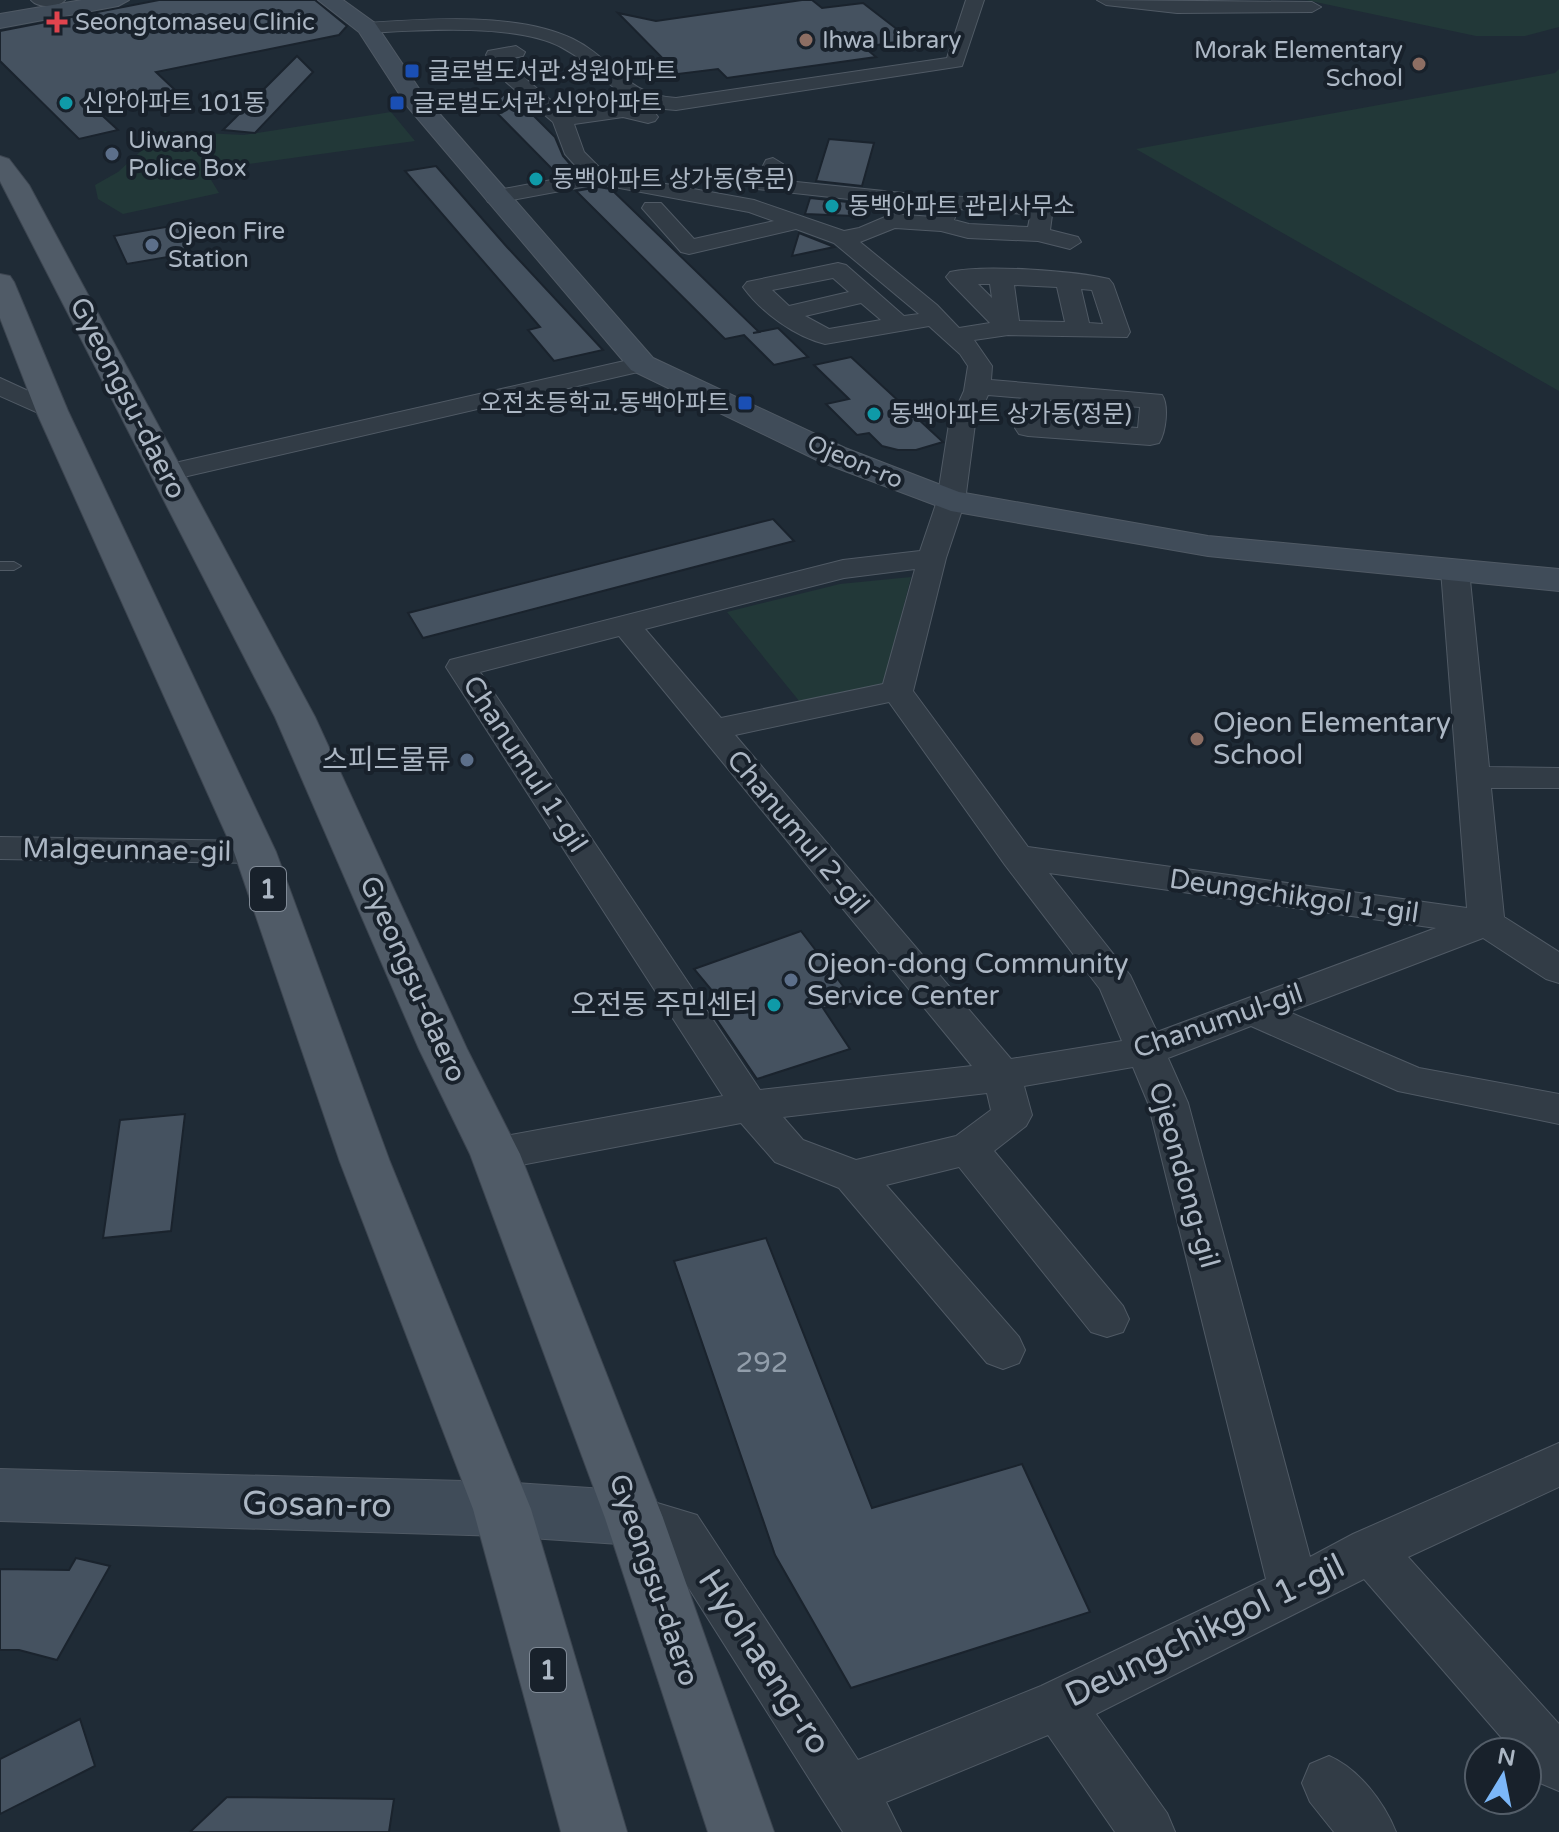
<svg xmlns="http://www.w3.org/2000/svg" width="1559" height="1832" font-family="'Varela Round','Noto Sans KR',sans-serif">
<style>
.green{fill:#223838}
.building{fill:#455260;stroke:#1a232d;stroke-width:2}
.lines{fill:none;stroke-linecap:round;stroke-linejoin:round}
.lane-casing{stroke:#505a65;stroke-width:2}
.street-casing{stroke:#505a65;stroke-width:2}
.secondary-casing{stroke:#505a65;stroke-width:2}
.primary-casing{stroke:#3c4550;stroke-width:2}
.lane{fill:#323c46;fill-rule:evenodd}
.street{fill:#323c46;fill-rule:evenodd}
.secondary{fill:#404c59;fill-rule:evenodd}
.primary{fill:#505b67;fill-rule:evenodd}
.health-dot{fill:#e0444e;stroke:#18212b;stroke-width:3}
.education-dot{fill:#8d6e63;stroke:#18212b;stroke-width:3}
.transit-dot{fill:#1a4fb4;stroke:#18212b;stroke-width:3}
.culture-dot{fill:#0f9aa8;stroke:#18212b;stroke-width:3}
.service-dot{fill:#5c6f8a;stroke:#18212b;stroke-width:3}
.labels{text-anchor:middle;dominant-baseline:central;stroke-width:8;stroke-linejoin:round;paint-order:stroke}
.far-poi-label{font-size:24px;fill:#acb7c4;stroke:#18212b;text-anchor:start}
.far-street-label{font-size:24px;fill:#acb7c4;stroke:#18212b}
.shield{fill:#18212b;stroke:#808a96;stroke-width:2}
.shield-label{font-size:26px;font-weight:bold;fill:#acb7c4}
.street-label{font-size:28px;fill:#acb7c4;stroke:#18212b}
.poi-label{font-size:28px;fill:#acb7c4;stroke:#18212b;text-anchor:start}
.near-number-label{font-size:28px;fill:#929eab}
.near-street-label{font-size:34px;fill:#acb7c4;stroke:#18212b}
</style>
<rect width="100%" height="100%" fill="#1f2b36"/>
<!-- green -->
<path class="green" d="M 1306,0 L 1559,0 L 1559,27 L 1525,36 L 1476,36 Z
M 1559,69 L 1559,391 L 1136,149 L 1555,73 Z
M 391,112 L 415,141 L 205,170 L 219,193 L 123,214 L 98,199 L 95,185 L 118,172 L 163,131 L 244,135 Z
M 911,577 L 883,688 L 800,702 L 727,612 L 840,584 Z"/>
<!-- building -->
<path class="building" d="M 159,0 L 315,0 L 347,26 L 339,35 L 156,72 L 175,90 L 92,106 L 118,130 L 79,139 L 0,61 L 0,31 Z
M 802,0 L 812,0 L 822,8 L 863,3 L 911,40 L 864,47 L 876,57 L 727,78 L 718,69 L 678,74 L 618,13 L 656,21 Z
M 297,56 L 313,72 L 255,133 L 223,130 Z
M 508,90 L 555,137 L 563,156 L 577,172 L 559,176 L 491,107 Z
M 829,139 L 874,143 L 862,186 L 816,181 Z
M 436,166 L 507,247 L 603,350 L 554,361 L 528,330 L 540,327 L 405,171 Z
M 598,187 L 611,189 L 759,332 L 753,333 L 778,328 L 808,357 L 774,365 L 744,335 L 725,339 L 576,191 Z
M 810,198 L 857,203 L 854,216 L 805,214 Z
M 177,225 L 191,253 L 127,264 L 114,236 Z
M 799,233 L 832,246 L 834,247 L 792,256 Z
M 851,357 L 943,442 L 916,450 L 898,450 L 882,446 L 869,433 L 857,435 L 826,404 L 849,399 L 814,365 Z
M 773,519 L 794,541 L 423,638 L 408,613 Z
M 801,931 L 856,1003 L 823,1008 L 850,1049 L 757,1079 L 706,1004 L 719,999 L 694,969 Z
M 185,1114 L 171,1231 L 103,1238 L 120,1120 Z
M 766,1238 L 872,1508 L 1022,1464 L 1090,1612 L 851,1688 L 775,1555 L 674,1261 Z
M 76,1558 L 110,1566 L 57,1660 L 19,1650 L 0,1650 L 0,1569 L 69,1570 Z
M 80,1719 L 95,1766 L 0,1814 L 0,1759 Z
M 227,1797 L 394,1799 L 389,1832 L 190,1832 Z"/>
<g class="lines">
<defs>
<path id="lane" d="M 0,562 L 14,562 L 21,566 L 14,570 L 0,570 Z"/>
<path id="street" d="M 31,0 L 65,0 C 58,8 38,8 31,0 Z
M 966,0 L 984,0 L 962,66 L 676,110 C 612,106 610,73 561,47 C 516,23 418,30 367,33 L 358,28 L 367,23 C 426,19 518,12 573,39 C 614,59 625,95 676,98 L 947,58 Z
M 1097,0 L 1312,2 L 1321,7 L 1312,12 L 1177,13 L 1106,5 Z
M 516,46 L 525,52 L 523,56 L 508,59 L 520,74 L 566,113 L 623,105 L 655,113 L 658,117 L 655,121 L 648,123 L 623,117 L 574,124 L 584,152 L 605,173 L 754,200 L 844,231 L 859,228 L 892,214 L 933,217 L 941,197 L 949,196 L 1032,202 L 1040,203 L 1052,215 L 1050,230 L 1078,237 L 1081,242 L 1070,249 L 1038,241 L 968,238 L 941,231 L 895,228 L 860,242 L 937,305 L 959,328 L 990,323 L 950,282 L 946,277 L 950,272 C 983,264 1076,271 1109,279 L 1113,284 L 1130,332 L 1127,337 L 1008,335 L 974,340 L 992,366 L 991,380 L 1162,395 C 1169,405 1166,432 1159,443 L 1150,445 L 1028,436 L 1019,434 L 1015,428 L 1024,398 L 988,395 L 975,424 L 965,501 L 946,558 L 913,691 L 1028,847 L 1467,908 L 1441,570 L 1445,564 L 1455,561 L 1465,564 L 1469,570 L 1489,767 L 1559,768 L 1559,788 L 1491,788 L 1504,917 L 1559,952 L 1559,983 L 1546,979 L 1483,938 L 1289,1012 L 1419,1068 L 1559,1094 L 1559,1124 L 1398,1091 L 1251,1026 L 1168,1058 L 1188,1103 L 1310,1557 L 1353,1534 L 1559,1443 L 1559,1487 L 1408,1557 L 1559,1724 L 1559,1791 L 1540,1783 L 1527,1768 L 1527,1752 L 1514,1752 L 1364,1579 L 1096,1714 L 1167,1813 L 1175,1832 L 1115,1832 L 1048,1735 L 886,1802 L 901,1832 L 843,1832 L 664,1549 L 617,1534 L 610,1518 L 617,1502 L 634,1496 L 697,1515 L 858,1760 L 1041,1686 L 1266,1579 L 1148,1103 L 1133,1067 L 1024,1086 L 1032,1115 L 1026,1126 L 994,1151 L 1123,1306 L 1129,1319 L 1123,1332 L 1107,1337 L 1091,1332 L 959,1167 L 886,1185 L 1019,1337 L 1025,1350 L 1019,1363 L 1003,1369 L 987,1363 L 839,1188 L 775,1162 L 741,1123 L 495,1170 L 481,1165 L 475,1154 L 481,1143 L 495,1138 L 723,1096 L 446,667 L 450,660 L 843,560 L 920,551 L 937,501 L 949,424 L 964,391 L 968,366 L 960,354 L 929,326 L 825,344 C 795,337 761,312 743,287 L 747,282 L 838,263 L 846,265 L 904,316 L 919,314 L 834,243 L 796,229 L 689,254 L 681,252 L 642,208 L 645,203 L 661,203 L 694,239 L 774,221 L 749,212 L 598,184 L 496,203 L 488,202 L 485,197 L 488,192 L 583,174 L 565,154 L 553,122 L 506,82 L 486,55 L 488,51 ZM 958,209 L 1026,214 L 1030,217 L 1028,227 L 969,224 L 954,220 ZM 833,278 L 849,292 L 789,306 L 772,290 ZM 978,284 L 990,284 L 992,298 ZM 1014,285 L 1057,287 L 1065,322 L 1019,321 ZM 1081,289 L 1092,290 L 1103,324 L 1089,323 ZM 861,303 L 881,320 L 829,329 L 805,316 ZM 1049,400 L 1140,407 L 1138,428 L 1043,421 ZM 915,569 L 883,684 L 721,718 L 645,629 L 844,578 ZM 619,636 L 972,1066 L 760,1090 L 480,672 ZM 889,702 L 1005,865 L 1100,989 L 1122,1041 L 1011,1059 L 735,735 ZM 1049,873 L 1436,928 L 1157,1032 L 1130,975 ZM 987,1093 L 991,1110 L 956,1136 L 856,1160 L 803,1140 L 783,1117 Z
M 773,158 L 783,164 L 777,180 L 913,194 L 924,200 L 913,206 L 757,189 L 753,185 L 766,160 Z
M 642,357 L 651,359 L 654,364 L 651,369 L 166,481 L 156,479 L 152,473 L 156,467 L 166,465 Z
M 0,378 L 61,406 L 65,411 L 61,416 L 52,419 L 0,396 Z
M 0,837 L 255,841 L 267,844 L 272,852 L 267,860 L 255,863 L 0,859 Z
M 1329,1756 C 1359,1769 1384,1802 1396,1832 L 1334,1832 L 1310,1802 L 1302,1783 L 1310,1764 Z"/>
<path id="secondary" d="M 82,0 L 129,0 L 118,6 L 0,28 L 0,14 Z
M 318,0 L 343,0 L 375,23 L 424,96 L 653,358 L 845,448 L 959,492 L 1208,536 L 1559,569 L 1559,591 L 1208,556 L 951,511 L 821,462 L 631,370 L 407,106 L 359,32 Z
M 0,1469 L 502,1482 L 634,1491 L 655,1499 L 663,1518 L 655,1537 L 634,1545 L 502,1536 L 0,1521 Z"/>
<path id="primary" d="M 0,156 L 9,159 L 29,185 L 315,717 L 467,1049 L 520,1154 L 663,1518 L 774,1832 L 708,1832 L 605,1518 L 470,1154 L 419,1049 L 275,717 L 0,181 Z
M 0,274 L 10,276 L 14,282 L 68,411 L 276,852 L 390,1162 L 531,1509 L 627,1832 L 561,1832 L 473,1509 L 340,1162 L 234,852 L 36,411 L 0,318 Z"/>
</defs>
<!-- lane casing -->
<use href="#lane" class="lane-casing"/>
<!-- street casing -->
<use href="#street" class="street-casing"/>
<!-- secondary casing -->
<use href="#secondary" class="secondary-casing"/>
<!-- primary casing -->
<use href="#primary" class="primary-casing"/>
<!-- lane -->
<use href="#lane" class="lane"/>
<!-- street -->
<use href="#street" class="street"/>
<!-- secondary -->
<use href="#secondary" class="secondary"/>
<!-- primary -->
<use href="#primary" class="primary"/>
</g>
<!-- markers -->
<path class="health-dot" d="M53 10h8v8h8v8h-8v8h-8v-8h-8v-8h8z"/>
<g class="education-dot">
<circle cx="806" cy="40" r="8"/>
<circle cx="1419" cy="64" r="8"/>
<circle cx="1197" cy="739" r="8"/>
</g>
<g class="transit-dot">
<rect x="404" y="63" width="16" height="16" rx="4"/>
<rect x="389" y="95" width="16" height="16" rx="4"/>
<rect x="737" y="395" width="16" height="16" rx="4"/>
</g>
<g class="culture-dot">
<circle cx="66" cy="103" r="8"/>
<circle cx="536" cy="179" r="8"/>
<circle cx="832" cy="206" r="8"/>
<circle cx="874" cy="414" r="8"/>
<circle cx="774" cy="1005" r="8"/>
</g>
<g class="service-dot">
<circle cx="112" cy="154" r="8"/>
<circle cx="152" cy="245" r="8"/>
<circle cx="467" cy="760" r="8"/>
<circle cx="791" cy="980" r="8"/>
</g>
<g class="labels">
<!-- far-poi labels -->
<g class="far-poi-label">
<text x="75" y="22">Seongtomaseu Clinic</text>
<text x="822" y="40">Ihwa Library</text>
<text x="1403" y="50" text-anchor="end">Morak Elementary<tspan x="1403" dy="28">School</tspan></text>
<text x="428" y="71">글로벌도서관.성원아파트</text>
<text x="82" y="103">신안아파트 101동</text>
<text x="413" y="103">글로벌도서관.신안아파트</text>
<text x="128" y="140">Uiwang<tspan x="128" dy="28">Police Box</tspan></text>
<text x="552" y="179">동백아파트 상가동(후문)</text>
<text x="848" y="206">동백아파트 관리사무소</text>
<text x="168" y="231">Ojeon Fire<tspan x="168" dy="28">Station</tspan></text>
<text x="729" y="403" text-anchor="end">오전초등학교.동백아파트</text>
<text x="890" y="414">동백아파트 상가동(정문)</text>
</g>
<!-- far-street labels -->
<g class="far-street-label">
<text transform="translate(855 462) rotate(23)">Ojeon-ro</text>
</g>
<!-- shield labels -->
<g class="shield">
<rect x="250" y="867" width="36" height="44" rx="6"/>
<rect x="530" y="1648" width="36" height="44" rx="6"/>
</g>
<g class="shield-label">
<text x="268" y="889">1</text>
<text x="548" y="1670">1</text>
</g>
<!-- street labels -->
<g class="street-label">
<text transform="translate(128 398) rotate(63)">Gyeongsu-daero</text>
<text transform="translate(525 764) rotate(57)">Chanumul 1-gil</text>
<text transform="translate(798 832) rotate(50)">Chanumul 2-gil</text>
<text transform="translate(127 850) rotate(1)">Malgeunnae-gil</text>
<text transform="translate(1294 896) rotate(8)">Deungchikgol 1-gil</text>
<text transform="translate(413 979) rotate(66)">Gyeongsu-daero</text>
<text transform="translate(1218 1021) rotate(-19)">Chanumul-gil</text>
<text transform="translate(1184 1175) rotate(74)">Ojeondong-gil</text>
<text transform="translate(654 1580) rotate(71)">Gyeongsu-daero</text>
</g>
<!-- poi labels -->
<g class="poi-label">
<text x="1213" y="723">Ojeon Elementary<tspan x="1213" dy="32">School</tspan></text>
<text x="451" y="760" text-anchor="end">스피드물류</text>
<text x="807" y="964">Ojeon-dong Community<tspan x="807" dy="32">Service Center</tspan></text>
<text x="758" y="1005" text-anchor="end">오전동 주민센터</text>
</g>
<!-- near-number labels -->
<g class="near-number-label">
<text x="762" y="1363">292</text>
</g>
<!-- near-street labels -->
<g class="near-street-label">
<text transform="translate(317 1505) rotate(1)">Gosan-ro</text>
<text transform="translate(1205 1631) rotate(-26)">Deungchikgol 1-gil</text>
<text transform="translate(764 1662) rotate(57)">Hyohaeng-ro</text>
</g>
</g>
<!-- north arrow -->
<g transform="translate(1503 1776) rotate(10)"><circle r="38" fill="#18212b" stroke="#535d68" stroke-width="2"/>
<path d="M0-6L14 30L0 20L-14 30Z" fill="#7cb7f8"/>
<text y="-12" font-size="22" font-weight="bold" text-anchor="middle" fill="#acb7c4">N</text>
</g>
</svg>
